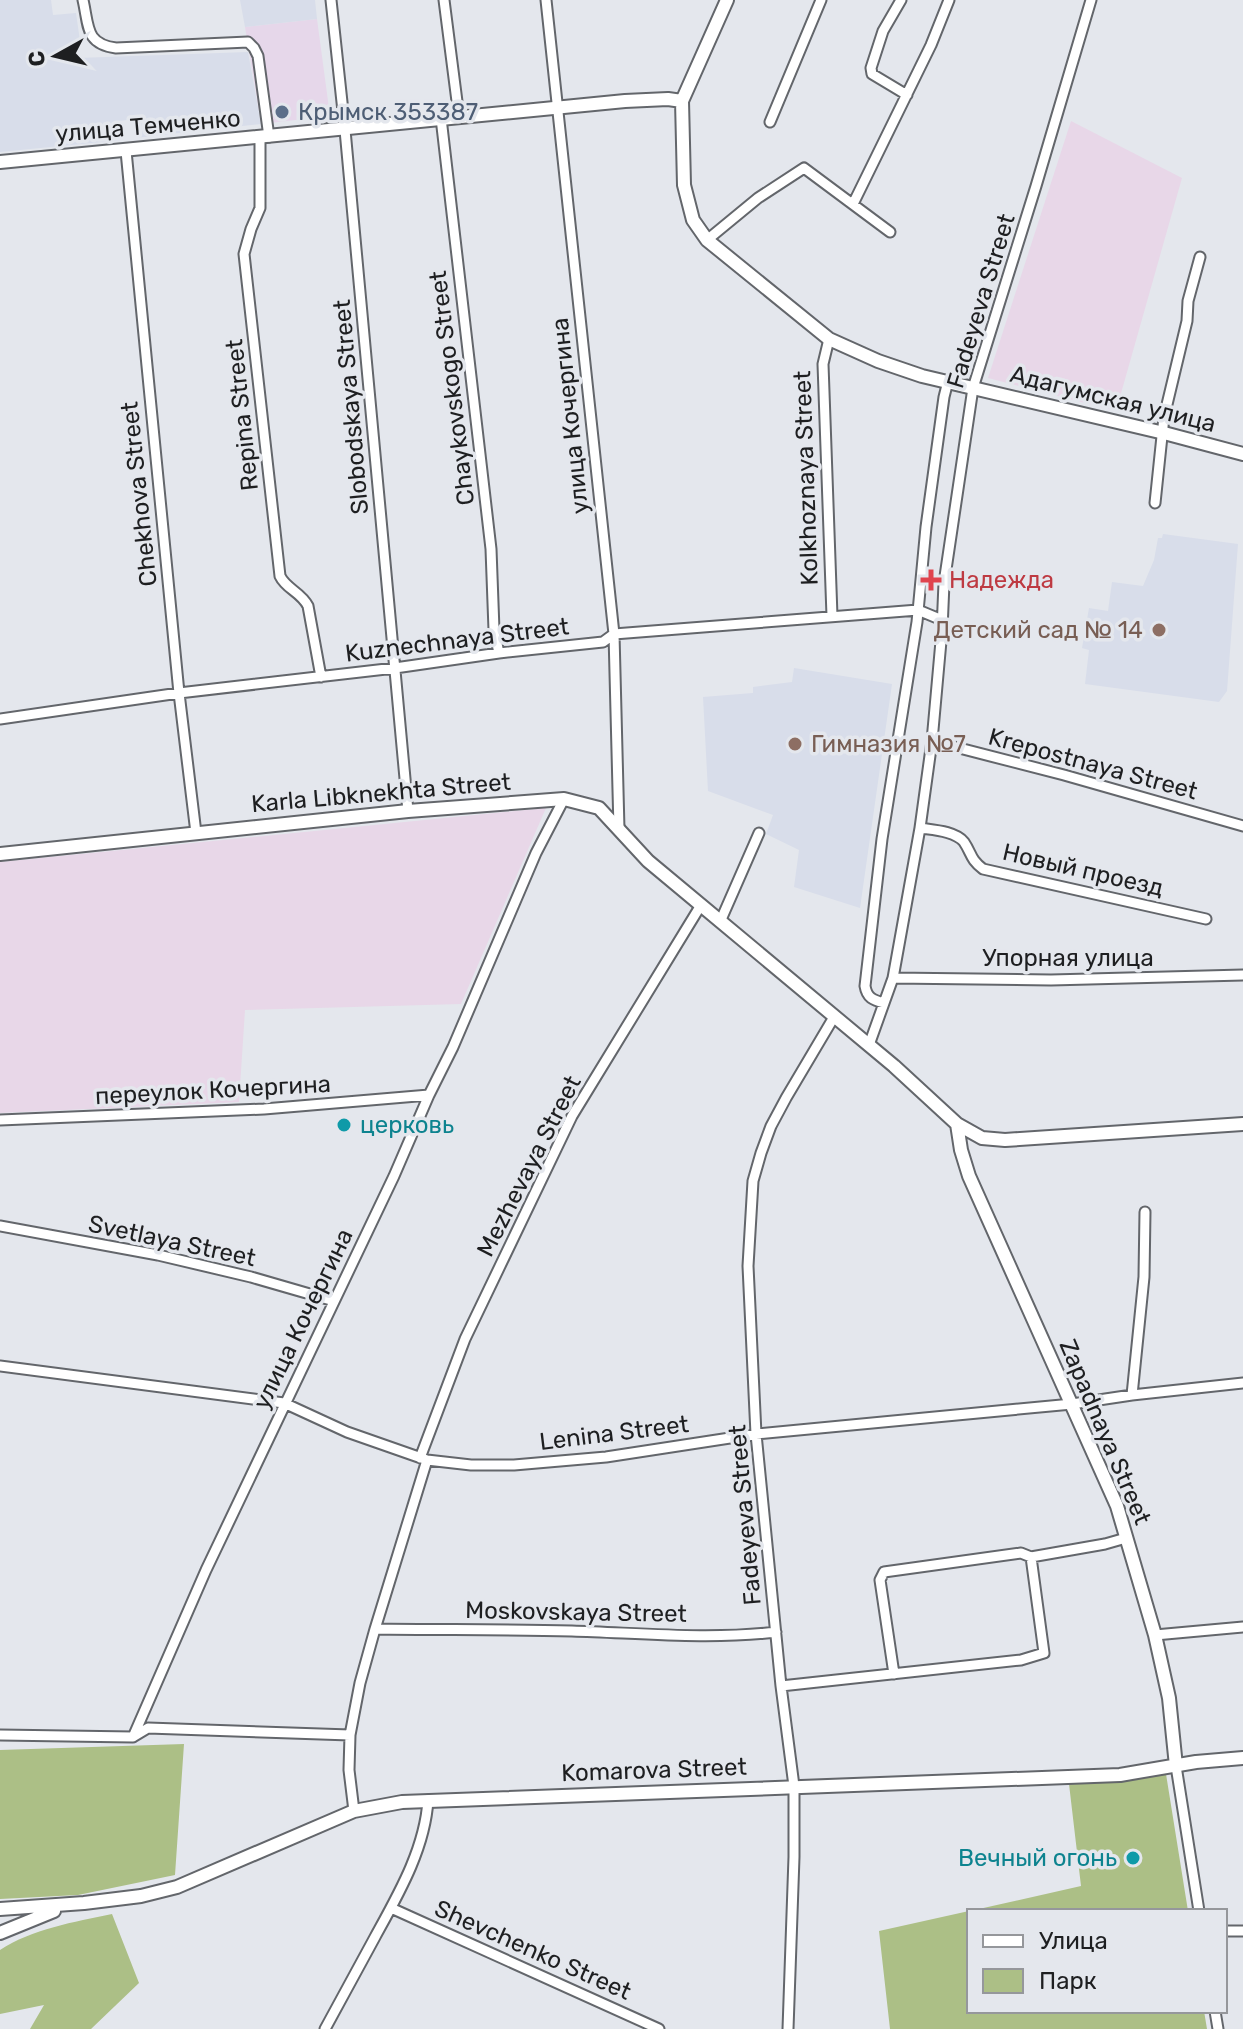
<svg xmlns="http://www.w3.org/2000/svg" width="1243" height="2029" font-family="Rubik,sans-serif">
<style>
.commercial{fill:#e6d7ea}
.industrial{fill:#e8d7e8}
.built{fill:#d8ddea}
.green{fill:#acbf86}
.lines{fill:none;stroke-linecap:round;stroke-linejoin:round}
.minor-casing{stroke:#63666b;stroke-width:13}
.secondary-casing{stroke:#63666b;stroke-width:16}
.minor{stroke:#fff;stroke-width:9}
.secondary{stroke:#fff;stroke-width:12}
.service-dot{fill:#5c6f8a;stroke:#e4e7ed;stroke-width:3}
.health-dot{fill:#e0444e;stroke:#e4e7ed;stroke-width:3}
.education-dot{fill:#8d6e63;stroke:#e4e7ed;stroke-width:3}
.culture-dot{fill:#0f9aa8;stroke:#e4e7ed;stroke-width:3}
.labels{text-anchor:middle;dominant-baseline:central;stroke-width:7;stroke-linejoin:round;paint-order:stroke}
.service-label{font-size:24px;fill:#4e5e75;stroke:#e4e7ed;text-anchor:start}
.street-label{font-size:24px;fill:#1e1f21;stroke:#e4e7ed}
.health-label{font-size:24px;fill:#be3a42;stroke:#e4e7ed;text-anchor:start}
.education-label{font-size:24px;fill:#785e54;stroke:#e4e7ed;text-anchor:end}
.culture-label{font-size:24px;fill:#0d838f;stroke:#e4e7ed;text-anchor:start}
</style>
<rect width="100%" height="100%" fill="#e4e7ed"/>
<!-- commercial -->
<path class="commercial" d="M 317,19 L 330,116 L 261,124 L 245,27 Z"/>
<!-- industrial -->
<path class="industrial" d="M 1071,121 L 1182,178 L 1116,411 L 988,378 Z
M 546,808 L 461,1004 L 245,1010 L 239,1102 L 0,1113 L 0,862 Z"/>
<!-- built -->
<path class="built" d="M 0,0 L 51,0 L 53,15 L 76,13 L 80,41 L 75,43 L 77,58 L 248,52 L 261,124 L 135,138 L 133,119 L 120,121 L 122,140 L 0,152 Z
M 240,0 L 315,0 L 317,19 L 245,27 Z
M 1163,534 L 1238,544 L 1227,691 L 1219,702 L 1085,684 L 1089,650 L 1082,648 L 1089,608 L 1108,611 L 1112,582 L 1143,586 L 1154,560 L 1158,538 L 1162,538 Z
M 794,668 L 892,684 L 860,908 L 794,887 L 799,850 L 766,834 L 773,815 L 708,791 L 703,697 L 753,693 L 753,687 L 792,682 Z"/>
<!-- green -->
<path class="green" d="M 184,1744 L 175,1875 L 78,1895 L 0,1899 L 0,1750 Z
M 1166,1774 L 1188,1911 L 970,1911 L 1081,1886 L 1069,1784 Z
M 969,1911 L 969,2011 L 1204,2011 L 1207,2029 L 890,2029 L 879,1931 Z
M 112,1914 L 139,1983 L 91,2029 L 30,2029 L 44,2005 L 0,2014 L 0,1950 C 32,1929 74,1922 112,1914 Z"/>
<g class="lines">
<defs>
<path id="minor" d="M 83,0 C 89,26 85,44 116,48 L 248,42 L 254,48 L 258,56 L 269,137
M 331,0 L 345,130 L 408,811
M 444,0 L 459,117
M 546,0 L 614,634 L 619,829
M 901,0 L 883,31 L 871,68 L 872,74 L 907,95
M 441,118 L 491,549 L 494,630 L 499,653
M 770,122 L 821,0
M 260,138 L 260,208 L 251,229 L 244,254 L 280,576 C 286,589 301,592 308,606 L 321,677
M 126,151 L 179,693 L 196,833
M 853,204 L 931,45 L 949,0
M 707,240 L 758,198 L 804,168 L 890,232
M 829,339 L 823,364 L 832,616
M 1155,503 L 1164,417 L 1187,321 L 1188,301 L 1200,257
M 918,610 L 942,620
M 0,719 L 179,693 L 395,668 L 499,653 L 603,642 L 614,634 L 918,610
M 932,741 L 1064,775 L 1243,826
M 920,828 C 933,830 955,831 964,842 C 972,854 970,859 983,869 L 1206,919
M 720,922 L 759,833
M 893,978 L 1051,980 L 1243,975
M 884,1003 C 873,1000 867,998 865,986 L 882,839 L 917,622 L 926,527 L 944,397 L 948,381
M 869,1045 L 893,978 L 920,828 L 932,741 L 942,630 L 944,583 L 973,388 L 1036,186 L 1091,0
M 0,1120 L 264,1109 L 429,1095
M 0,1226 L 158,1255 L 251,1277 L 334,1301
M 0,1366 L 284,1403 L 347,1432 L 427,1460 L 471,1465 L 514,1465 L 606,1457 L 756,1434 L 1072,1404 L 1132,1395 L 1243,1383
M 1132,1395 L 1144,1277 L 1145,1212
M 420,1458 L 465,1339 L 572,1116 L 701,905
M 375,1629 C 441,1630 507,1629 572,1631 C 640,1633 709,1640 776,1632
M 1155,1635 L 1243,1627
M 894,1674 L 880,1580 L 884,1572 L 1021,1553 L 1031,1557 L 1105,1544 L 1126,1538
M 781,1686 L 1021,1660 L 1044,1653 L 1031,1557
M 0,1735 L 133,1737 L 206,1570 L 394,1176 L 429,1095 L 453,1047 L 536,853 L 564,799
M 133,1737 L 148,1728 L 350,1735
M 1176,1766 L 1199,1911
M 354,1811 L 349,1770 L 350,1735 L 360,1683 L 375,1629 L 427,1460
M 391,1908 L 659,2029
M 1225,1931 L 1243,1931
M 1215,2011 L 1218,2029
M 325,2029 C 342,1998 358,1968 375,1937 C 398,1895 425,1849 428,1800
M 788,2029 L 794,1857 L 794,1786 L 781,1686 L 756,1434 L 748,1266 L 753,1181 L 761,1153 L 771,1126 L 786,1098 L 834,1017"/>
<path id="secondary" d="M 727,0 L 682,101 L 684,185 L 693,220 L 707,240 L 829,339 L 878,361 L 922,376 L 1164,433 L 1243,454
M 0,162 L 625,101 L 668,99 L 682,101
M 0,854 L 408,811 L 564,799 L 599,808 L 648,861 L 894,1066 L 957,1124 L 982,1138 L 1005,1140 L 1243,1124
M 957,1124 L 961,1150 L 969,1176 L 1117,1506 L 1155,1635 L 1169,1698 L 1176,1766
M 0,1909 L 84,1903 L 141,1896 L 177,1887 L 354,1811 L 402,1802 L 1120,1775 L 1196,1762 L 1243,1758
M 0,1933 L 54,1911"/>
</defs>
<!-- minor casing -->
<use href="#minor" class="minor-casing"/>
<!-- secondary casing -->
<use href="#secondary" class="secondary-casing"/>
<!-- minor -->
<use href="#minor" class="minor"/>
<!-- secondary -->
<use href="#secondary" class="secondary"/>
</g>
<!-- markers -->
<circle class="service-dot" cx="282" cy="112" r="8"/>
<path class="health-dot" d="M927 568h8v8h8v8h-8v8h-8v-8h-8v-8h8z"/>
<g class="education-dot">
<circle cx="1159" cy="630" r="8"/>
<circle cx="795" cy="744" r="8"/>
</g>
<g class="culture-dot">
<circle cx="344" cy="1125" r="8"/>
<circle cx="1133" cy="1858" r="8"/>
</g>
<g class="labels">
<!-- service labels -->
<g class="service-label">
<text x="298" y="112">Крымск 353387</text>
</g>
<!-- street labels -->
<g class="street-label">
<text transform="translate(148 126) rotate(-5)">улица Темченко</text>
<text transform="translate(981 301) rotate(-73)">Fadeyeva Street</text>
<text transform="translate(452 388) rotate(-97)">Chaykovskogo Street</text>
<text transform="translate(1113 399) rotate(14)">Адагумская улица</text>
<text transform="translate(351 407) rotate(-95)">Slobodskaya Street</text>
<text transform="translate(242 415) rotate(-96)">Repina Street</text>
<text transform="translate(570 416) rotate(-96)">улица Кочергина</text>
<text transform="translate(806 478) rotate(-92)">Kolkhoznaya Street</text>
<text transform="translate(139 494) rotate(-96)">Chekhova Street</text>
<text transform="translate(457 640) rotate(-7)">Kuznechnaya Street</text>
<text transform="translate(1093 764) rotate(15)">Krepostnaya Street</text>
<text transform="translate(381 793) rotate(-5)">Karla Libknekhta Street</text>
<text transform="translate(1083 870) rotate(13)">Новый проезд</text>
<text x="1068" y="958">Упорная улица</text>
<text transform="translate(213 1090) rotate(-3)">переулок Кочергина</text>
<text transform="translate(529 1166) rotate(-63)">Mezhevaya Street</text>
<text transform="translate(172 1241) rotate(12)">Svetlaya Street</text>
<text transform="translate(303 1319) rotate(-64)">улица Кочергина</text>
<text transform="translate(1105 1432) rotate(67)">Zapadnaya Street</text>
<text transform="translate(614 1433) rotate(-7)">Lenina Street</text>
<text transform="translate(745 1515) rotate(-95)">Fadeyeva Street</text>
<text transform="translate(576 1612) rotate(1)">Moskovskaya Street</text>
<text transform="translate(654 1770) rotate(-2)">Komarova Street</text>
<text transform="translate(533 1950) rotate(24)">Shevchenko Street</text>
</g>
<!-- health labels -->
<g class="health-label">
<text x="949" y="580">Надежда</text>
</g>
<!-- education labels -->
<g class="education-label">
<text x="1143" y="630">Детский сад № 14</text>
<text x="811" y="744" text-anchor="start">Гимназия №7</text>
</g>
<!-- culture labels -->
<g class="culture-label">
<text x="360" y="1125">церковь</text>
<text x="1117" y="1858" text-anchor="end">Вечный огонь</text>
</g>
</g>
<!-- legend -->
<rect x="967" y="1909" width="260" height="104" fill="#e4e7ed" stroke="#95979b" stroke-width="2"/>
<rect x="983" y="1935" width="40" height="12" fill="#ffffff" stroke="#95979b" stroke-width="2"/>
<text x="1039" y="1949" font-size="24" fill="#1e1f21">Улица</text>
<rect x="983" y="1969" width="40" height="24" fill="#acbf86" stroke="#95979b" stroke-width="2"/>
<text x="1039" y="1989" font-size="24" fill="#1e1f21">Парк</text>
<!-- north arrow -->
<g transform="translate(56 56) rotate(262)" stroke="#e4e7ed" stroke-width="6" paint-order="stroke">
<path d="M0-6L14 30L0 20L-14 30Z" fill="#1e1f21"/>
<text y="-12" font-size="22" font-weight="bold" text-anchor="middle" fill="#1e1f21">С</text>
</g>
</svg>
